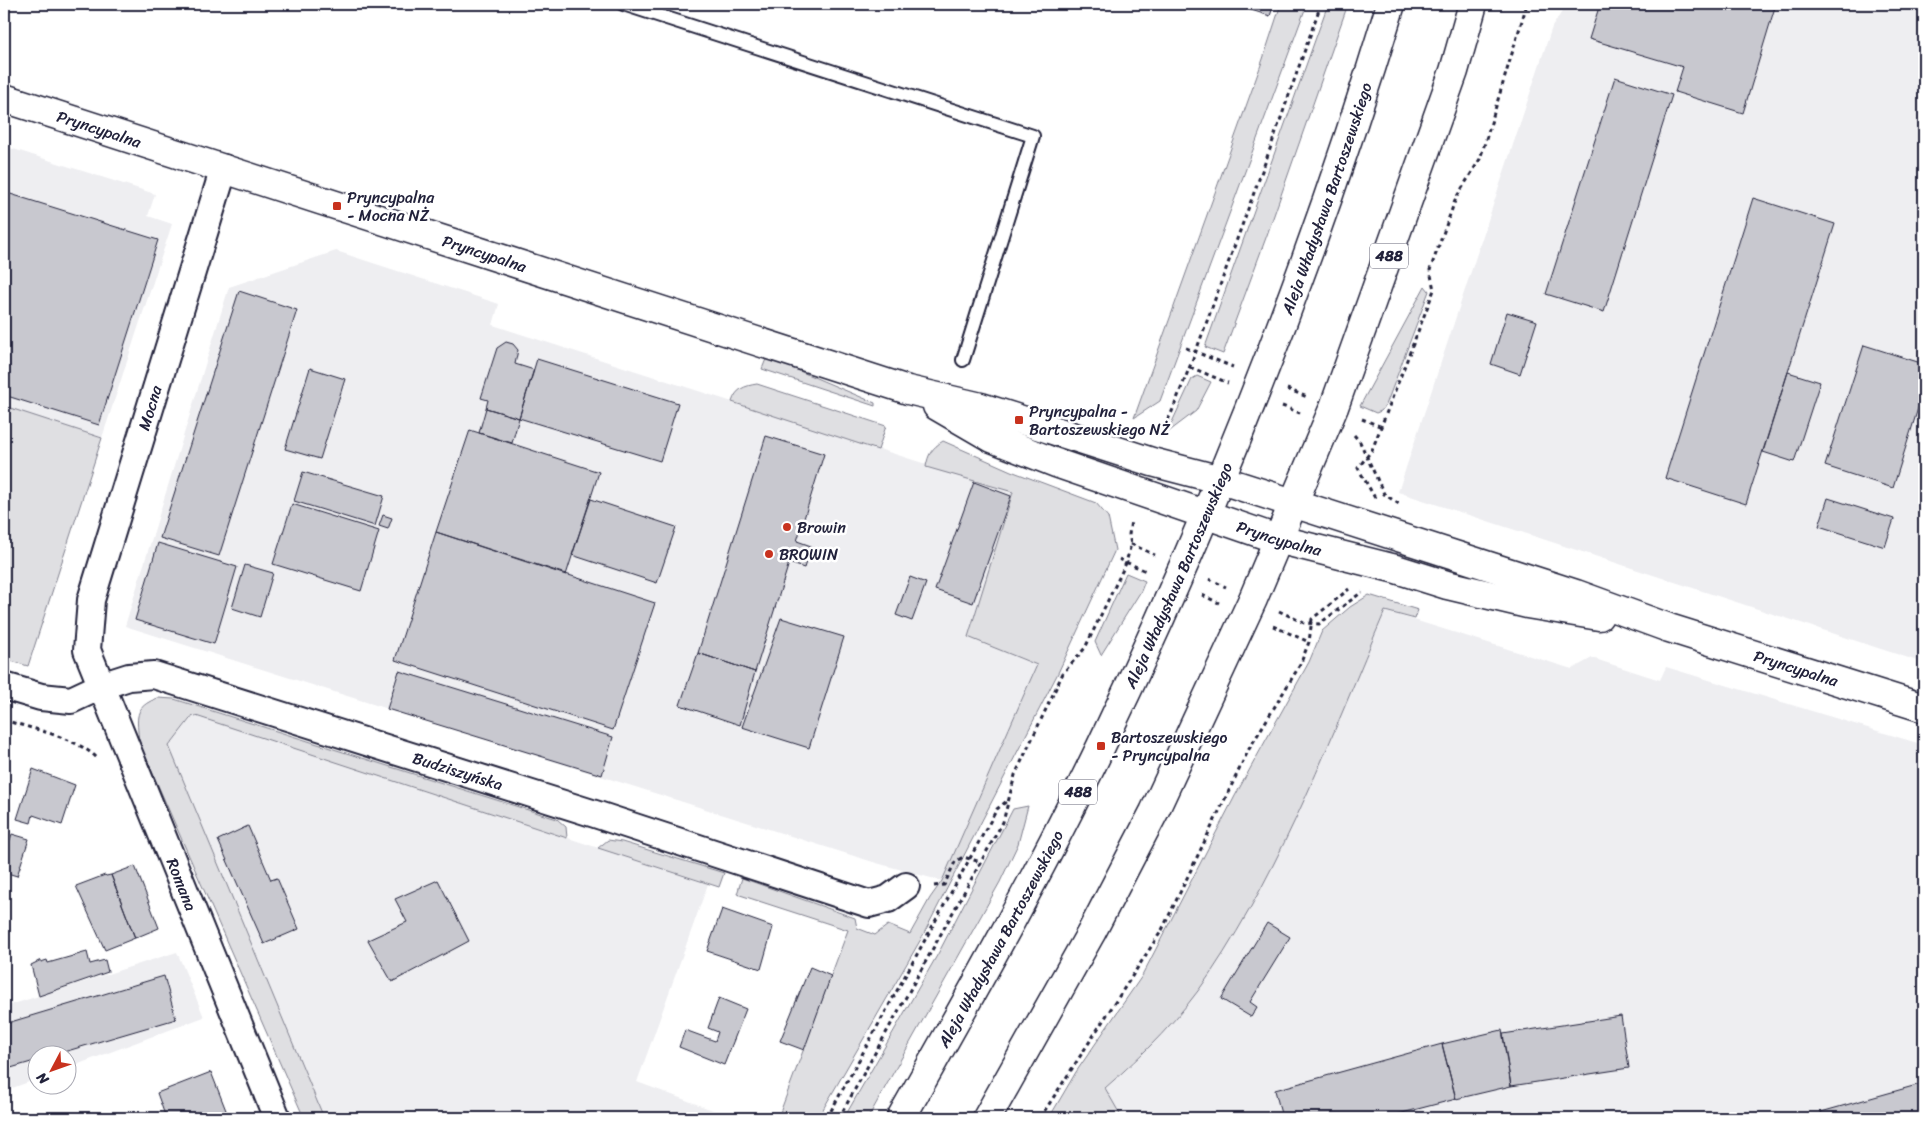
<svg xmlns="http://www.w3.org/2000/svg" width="1928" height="1122" font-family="Sriracha,sans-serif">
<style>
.built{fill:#eeeef1}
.green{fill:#dfdfe2;stroke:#80808e}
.building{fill:#c8c8cf;stroke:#22223b}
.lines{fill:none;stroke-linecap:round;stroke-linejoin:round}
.service-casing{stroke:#22223b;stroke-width:16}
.minor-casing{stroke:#22223b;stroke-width:30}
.tertiary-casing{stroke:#22223b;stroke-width:31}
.primary-casing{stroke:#22223b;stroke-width:31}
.path{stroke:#22223b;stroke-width:3;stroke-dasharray:4 4;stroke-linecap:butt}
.service{stroke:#fff;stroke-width:12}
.minor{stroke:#fff;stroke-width:26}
.tertiary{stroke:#fff;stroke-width:28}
.primary{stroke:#fff;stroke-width:28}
.poi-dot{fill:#c8321e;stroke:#fff;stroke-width:2}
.labels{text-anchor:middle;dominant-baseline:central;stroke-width:5;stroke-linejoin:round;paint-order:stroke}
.shield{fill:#fff;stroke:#646476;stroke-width:1}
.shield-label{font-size:15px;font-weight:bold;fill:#22223b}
.street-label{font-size:16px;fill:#22223b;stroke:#fff}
.poi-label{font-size:16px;fill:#22223b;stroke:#fff;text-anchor:start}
</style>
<rect width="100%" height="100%" fill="#fff"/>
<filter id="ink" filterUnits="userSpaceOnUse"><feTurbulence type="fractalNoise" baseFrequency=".02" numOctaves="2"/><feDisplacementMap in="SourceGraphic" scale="10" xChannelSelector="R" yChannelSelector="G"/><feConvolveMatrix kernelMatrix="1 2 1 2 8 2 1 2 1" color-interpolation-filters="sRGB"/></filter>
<g filter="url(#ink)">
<!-- built -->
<path class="built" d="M 1567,4 L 1924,4 L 1924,663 L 1398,492 L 1552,27 Z
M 4,146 L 155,194 L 148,216 L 172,224 L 102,438 L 4,406 Z
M 336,251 L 499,304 L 493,325 L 1013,492 L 968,637 L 1037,665 L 942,881 L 873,862 L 125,626 L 229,287 Z
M 1385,611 L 1572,669 L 1592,658 L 1660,680 L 1666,667 L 1924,745 L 1924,1118 L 1122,1118 L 1105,1088 L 1134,1063 L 1173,1021 L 1209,975 L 1259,892 L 1291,827 Z
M 194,715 L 708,884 L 637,1082 L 734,1118 L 324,1118 L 169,746 Z
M 177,952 L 204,1017 L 68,1068 L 68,1054 L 38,1054 L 37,1079 L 4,1091 L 4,1007 Z"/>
<!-- green -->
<path class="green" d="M 1281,4 L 1307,4 L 1160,401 L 1134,418 L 1263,59 Z
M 1328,4 L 1348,4 L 1267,235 L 1223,354 L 1205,347 Z
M 1425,286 L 1429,291 L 1386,405 L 1381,411 L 1376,413 L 1360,406 Z
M 766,359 L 783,364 L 875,403 L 875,406 L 762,369 Z
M 1197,376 L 1211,382 L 1196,411 L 1167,433 L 1192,379 Z
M 757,384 L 886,426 L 878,450 L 732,402 C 736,389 744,386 757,384 Z
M 4,406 L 102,438 L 28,666 L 4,659 Z
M 943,441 L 1011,471 L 1096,503 L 1108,517 L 1115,550 L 1058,673 L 921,939 L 818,1118 L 778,1118 L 848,930 L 737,894 L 742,878 L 855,918 L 857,928 L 875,935 L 888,925 L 910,934 L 930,898 L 942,881 L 1037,665 L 968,637 L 1013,492 L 926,467 C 928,454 932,448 943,441 Z
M 1126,573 L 1145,581 L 1141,591 L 1101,655 L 1095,642 Z
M 1369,595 L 1418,610 L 1415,619 L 1385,611 C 1332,734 1285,862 1210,974 C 1182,1016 1143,1055 1105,1088 L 1121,1116 L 1110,1118 L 1049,1118 L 1076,1072 L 1142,976 L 1235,796 L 1309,662 L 1322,631 L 1350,607 Z
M 158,698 L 174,699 L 557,819 L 566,827 L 567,838 L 193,715 L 169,746 L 324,1118 L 304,1118 L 139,742 C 137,718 133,707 158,698 Z
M 1028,806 L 1018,844 L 1000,882 L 868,1118 L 844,1118 L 939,952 L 1013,809 Z
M 608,840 L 622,842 L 724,873 L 719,887 L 598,848 Z"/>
<!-- building -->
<path class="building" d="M 1232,4 L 1274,4 L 1270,16 Z
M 1600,4 L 1763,4 L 1775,7 L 1743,113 L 1675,92 L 1683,67 L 1589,39 Z
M 1615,77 L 1672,95 L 1604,312 L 1546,294 Z
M 4,192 L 158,240 L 99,425 L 4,395 Z
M 1753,198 L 1835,224 L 1746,504 L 1665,478 Z
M 239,291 L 297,310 L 219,556 L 160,538 Z
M 1507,312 L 1537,321 L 1520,374 L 1491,364 Z
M 506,342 L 513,344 L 518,350 L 515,364 L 534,370 L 519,418 L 486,408 L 488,400 L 481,398 L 497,348 Z
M 1864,345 L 1924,364 L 1924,389 L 1893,488 L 1825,466 Z
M 537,359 L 678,403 L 660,461 L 519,418 Z
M 310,368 L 345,379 L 320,459 L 285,449 Z
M 1788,372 L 1820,382 L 1794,462 L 1763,452 Z
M 486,408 L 519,418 L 512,443 L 479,433 Z
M 470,430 L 599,472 L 566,575 L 436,532 Z
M 766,436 L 824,454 L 797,541 L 811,546 L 804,568 L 789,563 L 755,672 L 698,653 Z
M 303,472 L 384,496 L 375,526 L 294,501 Z
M 974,482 L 1011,496 L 973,603 L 935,590 Z
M 1828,498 L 1894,519 L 1885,547 L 1819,526 Z
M 591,499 L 676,527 L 657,583 L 572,555 Z
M 292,504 L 379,531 L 361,591 L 273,564 Z
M 383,515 L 392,518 L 388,529 L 379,526 Z
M 436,532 L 655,603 L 613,730 L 395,660 Z
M 158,543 L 237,567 L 214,644 L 135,620 Z
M 245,565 L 273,573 L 260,617 L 232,608 Z
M 910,577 L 926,583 L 912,621 L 896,615 Z
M 781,618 L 844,637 L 809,748 L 742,727 Z
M 698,653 L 755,672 L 740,725 L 680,705 Z
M 399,671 L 613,737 L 602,775 L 387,709 Z
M 33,769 L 75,785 L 62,825 L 33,815 L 31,823 L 17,819 Z
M 248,826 L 271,880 L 277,878 L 299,929 L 264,944 L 218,840 Z
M 12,834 L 29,839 L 17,876 L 4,872 L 4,857 Z
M 135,866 L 159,928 L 135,938 L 111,875 Z
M 105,875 L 106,876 L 111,875 L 135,938 L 105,950 L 76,886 Z
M 438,880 L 469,941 L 392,982 L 368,940 L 407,922 L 395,899 Z
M 722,909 L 773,927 L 761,969 L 707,951 Z
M 1267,923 L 1290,937 L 1250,1002 L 1257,1007 L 1251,1017 L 1221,999 Z
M 87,952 L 90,964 L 105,960 L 108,972 L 39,996 L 31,965 L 41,960 L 41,962 L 47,960 L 48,963 Z
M 810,967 L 831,976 L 804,1050 L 780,1041 Z
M 164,976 L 176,1019 L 57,1054 L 38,1054 L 38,1060 L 4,1070 L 4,1024 Z
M 719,998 L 746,1009 L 724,1065 L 679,1047 L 685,1030 L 715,1041 L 718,1032 L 708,1028 Z
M 1621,1016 L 1629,1068 L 1511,1086 L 1503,1034 Z
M 1502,1030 L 1511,1086 L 1456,1099 L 1442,1044 Z
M 1442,1044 L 1456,1099 L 1383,1118 L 1282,1118 L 1275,1090 Z
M 211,1072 L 229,1118 L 166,1118 L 157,1093 Z
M 1924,1083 L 1924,1118 L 1822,1118 L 1821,1112 Z"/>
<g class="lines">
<defs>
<path id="service" d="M 623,4 L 1033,136 L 963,360"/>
<g id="minor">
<path id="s1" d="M 224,168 L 91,600 L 87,650 L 277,1118"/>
<path id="s2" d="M 4,686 L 41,697 L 71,700 L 101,686 L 129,677 L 154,675 L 595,814 L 869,904 L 888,899 L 906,886"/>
</g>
<g id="tertiary">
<path id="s3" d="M 4,98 L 908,390 L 981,407 L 1152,462 L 1221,480 L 1576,594 L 1669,628 L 1924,708"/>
<path id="s4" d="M 937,406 L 992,438 L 1056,463 L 1277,539 L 1396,569 L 1447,585 L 1527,604 L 1599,616"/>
</g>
<g id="primary">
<path id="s5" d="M 901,1118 C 970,996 1040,873 1101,746 C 1216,506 1314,258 1391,4"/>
<path d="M 987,1118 L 1091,933 L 1154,812 L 1253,599 L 1334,407 L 1454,71 L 1473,4"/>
</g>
</defs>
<!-- service casing -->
<use href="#service" class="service-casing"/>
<!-- minor casing -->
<use href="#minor" class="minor-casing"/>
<!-- tertiary casing -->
<use href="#tertiary" class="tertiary-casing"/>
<!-- primary casing -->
<use href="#primary" class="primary-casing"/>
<!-- path -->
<path class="path" d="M 1186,348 L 1233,367
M 1190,367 L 1228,383
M 1287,389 L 1307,397
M 1282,406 L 1300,413
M 1362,419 L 1382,427
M 1160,434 L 1171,414 L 1196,351 L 1270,149 L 1321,4
M 1354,435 L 1360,442 L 1384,494 L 1399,504
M 1375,498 L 1358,468 L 1372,450 L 1434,290 L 1430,270 L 1456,198 L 1480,159 L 1527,4
M 1131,544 L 1155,555
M 1119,559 L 1148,572
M 1209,579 L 1226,587
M 1202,595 L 1219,603
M 1279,611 L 1304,623 L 1319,624 L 1362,592
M 1273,626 L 1309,642
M 4,720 C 32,729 77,737 98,759
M 934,886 L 944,885 L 955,862 L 963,857 L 981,862
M 827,1118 L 997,809 L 1008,800
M 839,1118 L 1003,822 L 1015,775 L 1063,673 L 1085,648 L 1126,563 L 1131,544 L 1129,535 L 1131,520
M 1040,1118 L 1162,930 L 1249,749 L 1300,665 L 1309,642 L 1312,619 L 1349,589"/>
<!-- service -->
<use href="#service" class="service"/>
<!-- minor -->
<use href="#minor" class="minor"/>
<!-- tertiary -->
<use href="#tertiary" class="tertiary"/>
<!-- primary -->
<use href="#primary" class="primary"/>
</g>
</g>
<!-- markers -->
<g class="poi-dot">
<rect x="332" y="201" width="10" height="10" rx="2.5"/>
<rect x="1014" y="415" width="10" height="10" rx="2.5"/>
<circle cx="787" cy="527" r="5"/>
<circle cx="769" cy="554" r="5"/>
<rect x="1096" y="741" width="10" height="10" rx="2.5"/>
</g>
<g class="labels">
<!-- shield labels -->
<g class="shield">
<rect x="1370" y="243.5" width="38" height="25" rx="4"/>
<rect x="1059" y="779.5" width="38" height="25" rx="4"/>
</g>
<g class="shield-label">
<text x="1389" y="256">488</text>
<text x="1078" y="792">488</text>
</g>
<!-- street labels -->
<g class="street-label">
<text stroke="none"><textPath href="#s3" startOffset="100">Pryncypalna</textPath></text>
<text stroke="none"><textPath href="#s5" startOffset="1015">Aleja Władysława Bartoszewskiego</textPath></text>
<text stroke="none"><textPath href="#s3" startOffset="505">Pryncypalna</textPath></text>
<text transform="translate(150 408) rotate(-73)">Mocna</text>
<text stroke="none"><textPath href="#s4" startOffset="368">Pryncypalna</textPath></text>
<text stroke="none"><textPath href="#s5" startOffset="610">Aleja Władysława Bartoszewskiego</textPath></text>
<text stroke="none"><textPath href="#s3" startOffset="1881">Pryncypalna</textPath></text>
<text stroke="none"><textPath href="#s2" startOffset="475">Budziszyńska</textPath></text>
<text stroke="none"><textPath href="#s1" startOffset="755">Romana</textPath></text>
<text stroke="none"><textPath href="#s5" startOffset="205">Aleja Władysława Bartoszewskiego</textPath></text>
</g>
<!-- poi labels -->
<g class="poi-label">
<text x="347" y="197">Pryncypalna<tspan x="347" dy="18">- Mocna NŻ</tspan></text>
<text x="1029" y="411">Pryncypalna -<tspan x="1029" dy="18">Bartoszewskiego NŻ</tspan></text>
<text x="797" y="527">Browin</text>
<text x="779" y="554">BROWIN</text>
<text x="1111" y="737">Bartoszewskiego<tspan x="1111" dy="18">- Pryncypalna</tspan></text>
</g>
</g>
<!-- margin -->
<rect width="1928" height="1122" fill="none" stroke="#fff" stroke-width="20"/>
<rect x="10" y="10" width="1908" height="1102" fill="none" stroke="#22223b" stroke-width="2" filter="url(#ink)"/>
<!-- north arrow -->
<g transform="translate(52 1070) rotate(229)"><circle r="24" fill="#ffffff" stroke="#a7a7b1"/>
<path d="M0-4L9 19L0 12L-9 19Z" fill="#c8321e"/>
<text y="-8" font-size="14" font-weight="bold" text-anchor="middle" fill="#22223b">N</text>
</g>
</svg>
